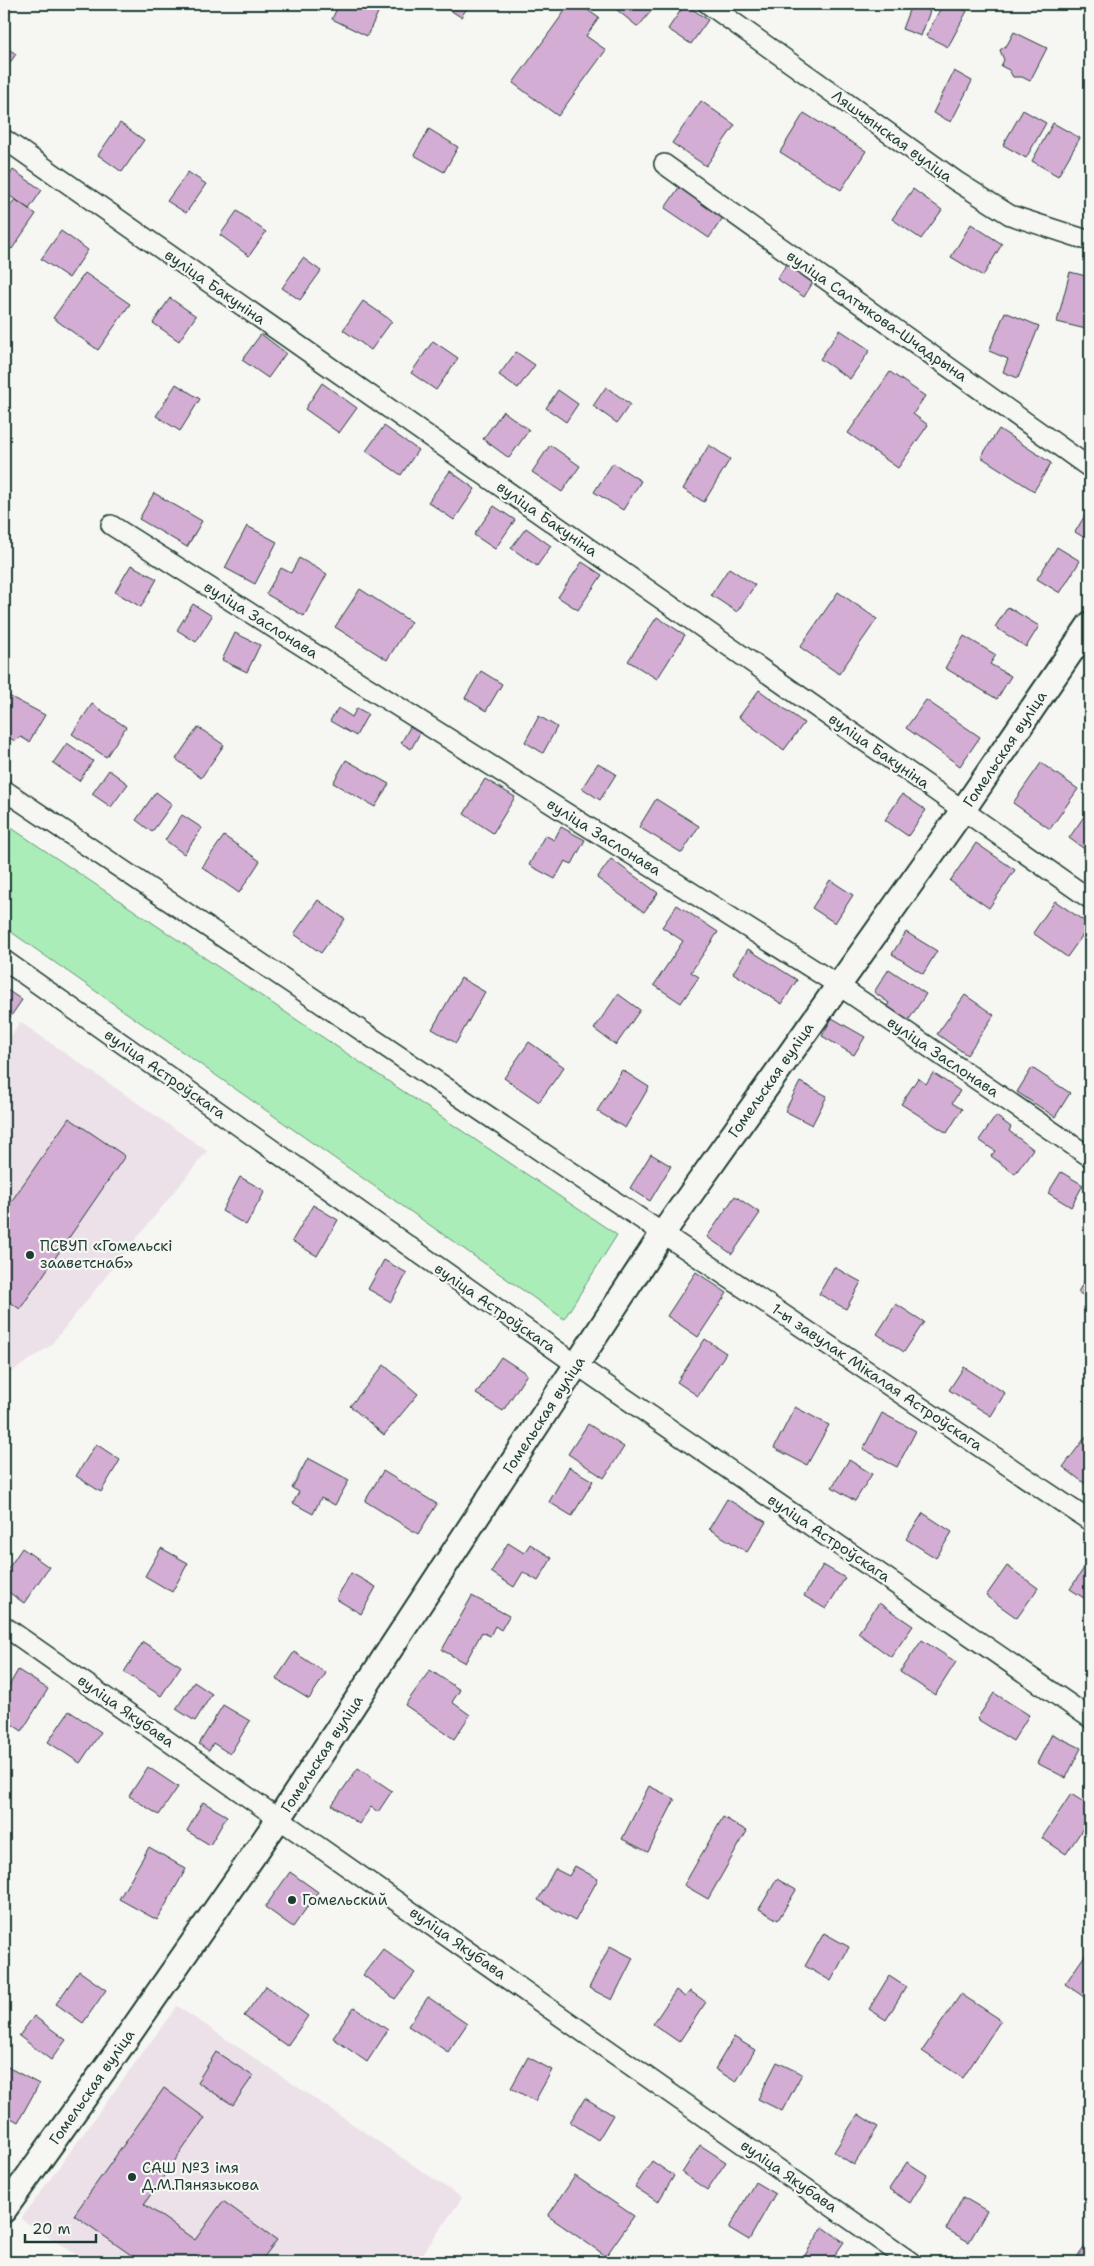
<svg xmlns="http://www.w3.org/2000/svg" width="1094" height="2266" font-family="'Shantell Sans',sans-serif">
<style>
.built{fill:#ece0e9}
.green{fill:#aaedb8;stroke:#649576}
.building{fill:#d4add5;stroke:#1f3d34}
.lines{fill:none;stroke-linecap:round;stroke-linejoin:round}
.minor-casing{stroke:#1f3d34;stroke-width:22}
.tertiary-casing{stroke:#1f3d34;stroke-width:28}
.minor{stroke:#f6f6f2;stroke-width:19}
.tertiary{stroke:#f6f6f2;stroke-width:24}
.poi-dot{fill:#1f3d34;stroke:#f6f6f2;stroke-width:2}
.labels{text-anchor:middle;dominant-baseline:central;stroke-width:4.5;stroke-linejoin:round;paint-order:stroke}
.street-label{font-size:15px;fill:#1f3d34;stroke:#f6f6f2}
.poi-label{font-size:15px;fill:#1f3d34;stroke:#f6f6f2;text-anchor:start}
</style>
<rect width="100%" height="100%" fill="#f6f6f2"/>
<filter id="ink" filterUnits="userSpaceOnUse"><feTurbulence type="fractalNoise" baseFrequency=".02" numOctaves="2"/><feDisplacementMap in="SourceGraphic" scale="10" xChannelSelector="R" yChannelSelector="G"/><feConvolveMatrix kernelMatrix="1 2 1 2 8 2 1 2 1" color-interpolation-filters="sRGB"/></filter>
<g filter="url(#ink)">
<!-- built -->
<path class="built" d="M 20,1022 L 207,1151 L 50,1346 L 4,1377 L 4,1046 Z
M 177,2006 L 462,2198 L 417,2262 L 88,2262 L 21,2219 Z"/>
<!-- green -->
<path class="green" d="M 4,823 L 617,1235 L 564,1319 L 4,927 Z"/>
<!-- building -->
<path class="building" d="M 339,4 L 382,4 L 367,36 L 332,19 Z
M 440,4 L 470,4 L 461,17 Z
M 570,4 L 579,4 L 599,18 L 586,36 L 606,50 L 558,116 L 513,83 Z
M 623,4 L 657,4 L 638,27 L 617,10 Z
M 685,4 L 708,20 L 691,44 L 668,29 Z
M 943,4 L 952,4 L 967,11 L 948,47 L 926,36 Z
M 911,5 L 930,11 L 921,36 L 902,29 Z
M 1014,32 L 1047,48 L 1030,81 L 1022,77 L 1013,77 L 1009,70 L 1001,66 L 1004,60 L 1000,50 L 1007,45 Z
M 4,46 L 16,54 L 4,71 Z
M 954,71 L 972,81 L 951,122 L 933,113 Z
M 701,101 L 735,125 L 706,166 L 672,143 Z
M 1023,110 L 1046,123 L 1026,158 L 1003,145 Z
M 804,113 L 866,151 L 841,190 L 780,152 Z
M 120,123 L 144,140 L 122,172 L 98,155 Z
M 1053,123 L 1080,138 L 1058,176 L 1032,161 Z
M 429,129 L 458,147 L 444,172 L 414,155 Z
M 13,170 L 42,190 L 29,209 L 4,192 L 4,183 Z
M 188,172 L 206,184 L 186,213 L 167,201 Z
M 682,183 L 726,213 L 709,238 L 665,208 Z
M 913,189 L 942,210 L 921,239 L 892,219 Z
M 15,199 L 36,214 L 12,249 L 4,243 L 4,215 Z
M 237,211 L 266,232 L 249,256 L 220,235 Z
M 971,224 L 1002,244 L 983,276 L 951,257 Z
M 61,231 L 88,250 L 69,278 L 41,259 Z
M 303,258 L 321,271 L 300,300 L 282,288 Z
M 788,262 L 815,279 L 804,297 L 777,279 Z
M 1070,272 L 1090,277 L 1090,330 L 1057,322 Z
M 85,273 L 130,304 L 98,350 L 53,318 Z
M 170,298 L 196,316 L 179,341 L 153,323 Z
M 363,301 L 392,321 L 371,350 L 343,330 Z
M 1005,312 L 1039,326 L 1018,378 L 1003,372 L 1008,359 L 989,351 Z
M 840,330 L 870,350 L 850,379 L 820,359 Z
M 261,334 L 286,353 L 268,378 L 242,360 Z
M 433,341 L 458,358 L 436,390 L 411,373 Z
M 516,352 L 535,365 L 518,388 L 499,375 Z
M 890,372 L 925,396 L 913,414 L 928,425 L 898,468 L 848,433 Z
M 322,383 L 357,408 L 339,433 L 305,409 Z
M 176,384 L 200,399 L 180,431 L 156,416 Z
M 606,387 L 630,404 L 617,423 L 593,406 Z
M 558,390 L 578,404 L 566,422 L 546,408 Z
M 503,411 L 529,430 L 509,458 L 483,439 Z
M 384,426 L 418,450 L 401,475 L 366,451 Z
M 999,429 L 1051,463 L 1034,491 L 981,457 Z
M 550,445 L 580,466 L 562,492 L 532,472 Z
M 709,445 L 730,459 L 704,502 L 683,489 Z
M 613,463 L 641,481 L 623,510 L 594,492 Z
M 450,471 L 475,489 L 454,520 L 428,502 Z
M 154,493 L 202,521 L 187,547 L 139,519 Z
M 494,506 L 515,520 L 495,549 L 474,535 Z
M 1090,507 L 1090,541 L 1075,532 Z
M 247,526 L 277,542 L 255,584 L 225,568 Z
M 526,528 L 551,546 L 537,566 L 511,548 Z
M 1057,547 L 1080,561 L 1060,593 L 1037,579 Z
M 299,558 L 327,574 L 304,616 L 266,594 L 281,568 L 291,573 Z
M 582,562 L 602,575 L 578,610 L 558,597 Z
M 131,565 L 157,579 L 141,607 L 115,592 Z
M 729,568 L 755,585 L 737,612 L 711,595 Z
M 360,589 L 411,622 L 387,660 L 335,627 Z
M 838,592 L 877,619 L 839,674 L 800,647 Z
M 193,604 L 212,616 L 196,642 L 177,630 Z
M 1008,607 L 1039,626 L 1026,647 L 995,627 Z
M 657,617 L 685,635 L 657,679 L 628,661 Z
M 235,633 L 260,645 L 247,672 L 222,660 Z
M 964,636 L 996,655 L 990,664 L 1011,676 L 997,699 L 945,668 Z
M 1090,666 L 1090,684 L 1082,679 Z
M 481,671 L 502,684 L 486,711 L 465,698 Z
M 759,690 L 804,723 L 784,750 L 739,717 Z
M 5,694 L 45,715 L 29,742 L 21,737 L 15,741 L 4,735 Z
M 926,700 L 980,737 L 960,766 L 906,728 Z
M 92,704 L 126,727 L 106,757 L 72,734 Z
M 338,708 L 352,717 L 357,708 L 368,714 L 356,736 L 330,721 Z
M 539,716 L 557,727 L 543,753 L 525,742 Z
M 198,727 L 224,745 L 201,778 L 176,759 Z
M 410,727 L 420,733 L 411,749 L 401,743 Z
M 67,743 L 93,761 L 79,781 L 53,763 Z
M 346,760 L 389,784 L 375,807 L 333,783 Z
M 598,763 L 616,774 L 600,800 L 582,788 Z
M 1041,763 L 1078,789 L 1050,829 L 1013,803 Z
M 109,770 L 128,784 L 111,807 L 92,794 Z
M 485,779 L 515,797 L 493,833 L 464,814 Z
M 156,792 L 172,804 L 152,832 L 136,820 Z
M 902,794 L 926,810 L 908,836 L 885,820 Z
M 656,799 L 699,826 L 682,853 L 639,827 Z
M 1090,808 L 1090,853 L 1069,838 Z
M 182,815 L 202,828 L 184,854 L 165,840 Z
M 561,827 L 585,840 L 572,864 L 565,861 L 555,879 L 529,865 L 545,835 L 554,840 Z
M 224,836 L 260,861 L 239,893 L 202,867 Z
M 976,843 L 1015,870 L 989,908 L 950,881 Z
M 611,859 L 658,893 L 644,912 L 597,878 Z
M 830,880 L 853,895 L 835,923 L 812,908 Z
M 318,900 L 345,919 L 321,953 L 294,934 Z
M 1055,901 L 1090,925 L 1067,957 L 1033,933 Z
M 677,905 L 718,932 L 691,972 L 699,977 L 681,1003 L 654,985 L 683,941 L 662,927 Z
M 906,932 L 937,951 L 923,974 L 892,954 Z
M 748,949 L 797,980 L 782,1004 L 733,973 Z
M 889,969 L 926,994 L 908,1021 L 887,1006 L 889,1003 L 874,992 Z
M 461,978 L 485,992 L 456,1043 L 432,1029 Z
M 4,988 L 22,1000 L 6,1023 L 4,1022 Z
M 618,994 L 640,1010 L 616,1045 L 594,1029 Z
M 965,995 L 994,1015 L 967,1055 L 937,1034 Z
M 832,1018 L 865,1037 L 854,1055 L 822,1036 Z
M 529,1042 L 564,1067 L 539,1102 L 504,1078 Z
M 1032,1068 L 1070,1093 L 1055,1117 L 1017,1092 Z
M 622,1070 L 649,1087 L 625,1128 L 597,1111 Z
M 933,1073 L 960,1091 L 952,1103 L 962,1109 L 947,1133 L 901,1104 L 918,1078 L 926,1084 Z
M 800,1082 L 827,1096 L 812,1125 L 785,1111 Z
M 996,1116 L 1011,1127 L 1009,1131 L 1033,1149 L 1015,1174 L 991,1156 L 995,1151 L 979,1140 Z
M 69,1118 L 125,1156 L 20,1309 L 4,1298 L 4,1212 Z
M 651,1154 L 671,1166 L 650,1201 L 630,1188 Z
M 1061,1172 L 1083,1185 L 1071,1207 L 1048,1193 Z
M 240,1177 L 265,1191 L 246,1225 L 222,1211 Z
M 735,1196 L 760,1213 L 732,1254 L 707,1237 Z
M 313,1205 L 338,1220 L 317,1256 L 292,1241 Z
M 384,1260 L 407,1273 L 391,1302 L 368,1289 Z
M 834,1267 L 861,1282 L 846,1309 L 819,1294 Z
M 1090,1271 L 1090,1300 L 1078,1292 Z
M 696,1272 L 727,1293 L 698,1337 L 667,1316 Z
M 896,1304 L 924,1322 L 904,1352 L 877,1334 Z
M 705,1339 L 726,1353 L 698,1396 L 677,1382 Z
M 501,1357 L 527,1374 L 503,1411 L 476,1394 Z
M 384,1365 L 418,1394 L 384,1435 L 350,1406 Z
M 964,1367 L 1005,1393 L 991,1416 L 949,1390 Z
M 795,1407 L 829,1425 L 807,1465 L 774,1448 Z
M 882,1413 L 916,1431 L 897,1467 L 863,1449 Z
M 588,1424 L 624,1447 L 604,1478 L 568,1454 Z
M 1088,1434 L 1090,1436 L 1090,1483 L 1088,1486 L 1063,1467 Z
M 96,1444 L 120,1460 L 101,1492 L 76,1476 Z
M 308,1458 L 349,1480 L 335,1505 L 321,1498 L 313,1514 L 293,1503 L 299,1492 L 292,1488 Z
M 849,1460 L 872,1474 L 855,1501 L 832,1487 Z
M 569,1467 L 593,1481 L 572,1516 L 549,1502 Z
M 383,1471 L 437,1504 L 418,1534 L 365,1501 Z
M 727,1499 L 766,1522 L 747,1552 L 709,1529 Z
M 923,1513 L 952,1532 L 936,1558 L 906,1539 Z
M 508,1543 L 524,1553 L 530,1544 L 552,1558 L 538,1581 L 523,1572 L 514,1587 L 491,1572 Z
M 22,1548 L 49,1567 L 24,1603 L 4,1589 L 4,1575 Z
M 161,1548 L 188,1563 L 172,1592 L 145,1576 Z
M 1090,1559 L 1090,1602 L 1070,1589 Z
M 823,1565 L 845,1578 L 826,1609 L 804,1596 Z
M 1007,1566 L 1038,1588 L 1017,1618 L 986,1596 Z
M 351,1573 L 376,1587 L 361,1614 L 336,1599 Z
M 472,1596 L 509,1616 L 501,1630 L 495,1626 L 490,1636 L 482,1632 L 465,1663 L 442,1650 Z
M 879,1603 L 913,1626 L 891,1657 L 858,1633 Z
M 922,1640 L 956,1662 L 935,1695 L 900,1672 Z
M 143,1642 L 181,1666 L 161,1696 L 124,1672 Z
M 294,1652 L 326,1673 L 309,1699 L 276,1679 Z
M 18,1670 L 48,1689 L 22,1731 L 4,1719 L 4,1683 L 9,1686 Z
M 430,1670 L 460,1690 L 452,1702 L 470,1715 L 454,1739 L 405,1705 Z
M 194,1682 L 212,1694 L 195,1721 L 176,1709 Z
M 994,1693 L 1029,1715 L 1013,1741 L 977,1719 Z
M 223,1705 L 250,1721 L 230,1754 L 213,1743 L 209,1751 L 199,1744 Z
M 69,1711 L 101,1732 L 80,1763 L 48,1742 Z
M 1052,1734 L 1081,1748 L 1066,1778 L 1037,1763 Z
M 148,1767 L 178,1787 L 159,1815 L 129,1796 Z
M 358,1768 L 392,1791 L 378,1812 L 371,1807 L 359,1824 L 332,1805 Z
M 649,1786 L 675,1799 L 648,1852 L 622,1839 Z
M 1071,1794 L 1090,1806 L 1090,1818 L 1066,1854 L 1042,1838 Z
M 203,1802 L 227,1816 L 210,1845 L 187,1831 Z
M 723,1817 L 747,1831 L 708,1899 L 684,1885 Z
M 149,1847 L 186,1869 L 157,1920 L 119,1899 Z
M 575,1866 L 598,1879 L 575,1921 L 538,1900 L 555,1869 L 569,1876 Z
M 290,1872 L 318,1892 L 293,1927 L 265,1907 Z
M 777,1879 L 796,1890 L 778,1920 L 759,1909 Z
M 824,1933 L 849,1947 L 831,1981 L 805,1966 Z
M 610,1946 L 633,1958 L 612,2000 L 589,1988 Z
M 1090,1948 L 1090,1995 L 1087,1999 L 1065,1984 Z
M 383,1949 L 415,1973 L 395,1999 L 363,1975 Z
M 79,1971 L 106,1990 L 83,2023 L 56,2004 Z
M 889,1976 L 906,1987 L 886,2020 L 869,2009 Z
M 266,1986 L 308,2016 L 287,2046 L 244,2016 Z
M 676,1990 L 685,1997 L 690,1991 L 706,2002 L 679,2042 L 653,2024 Z
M 961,1994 L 1001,2020 L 963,2078 L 922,2051 Z
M 428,1997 L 467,2024 L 448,2052 L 408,2026 Z
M 354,2007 L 388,2030 L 367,2062 L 333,2038 Z
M 34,2016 L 66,2040 L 51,2060 L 19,2036 Z
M 734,2037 L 755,2050 L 736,2082 L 715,2069 Z
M 216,2052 L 253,2076 L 233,2105 L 197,2082 Z
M 528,2057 L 552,2070 L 535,2101 L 511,2088 Z
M 777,2062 L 802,2074 L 782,2111 L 758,2099 Z
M 4,2065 L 39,2084 L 18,2122 L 4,2114 Z
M 164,2088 L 205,2118 L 144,2204 L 195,2240 L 223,2201 L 277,2240 L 260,2262 L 141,2262 L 74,2215 Z
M 585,2098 L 613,2115 L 598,2140 L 570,2122 Z
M 858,2114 L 878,2127 L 854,2165 L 834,2152 Z
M 700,2145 L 726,2162 L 707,2190 L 682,2173 Z
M 652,2161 L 674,2176 L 658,2202 L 635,2187 Z
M 907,2162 L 927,2175 L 910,2203 L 889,2189 Z
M 575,2176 L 634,2216 L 606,2256 L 548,2216 Z
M 755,2182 L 775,2194 L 749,2240 L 729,2228 Z
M 963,2197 L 987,2211 L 969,2242 L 946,2229 Z
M 823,2227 L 844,2242 L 830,2262 L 815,2262 L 805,2255 Z
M 1090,2240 L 1090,2262 L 1077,2262 L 1075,2260 Z"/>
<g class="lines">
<defs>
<path id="minor" d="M 708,4 L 956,181 L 1010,215 L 1090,241
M 4,139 L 1090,899
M 664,164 L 1090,468
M 111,525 L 838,985 L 1090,1157
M 4,790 L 1090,1521
M 4,960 L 577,1365 L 1090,1718
M 4,1626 L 911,2262"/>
<path id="tertiary" d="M 4,2210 L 119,2049 L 280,1817 L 663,1233 L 963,810 L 1090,624"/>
</defs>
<!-- minor casing -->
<use href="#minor" class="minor-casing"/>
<!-- tertiary casing -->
<use href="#tertiary" class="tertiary-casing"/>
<!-- minor -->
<use href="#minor" class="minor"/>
<!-- tertiary -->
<use href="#tertiary" class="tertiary"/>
</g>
</g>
<!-- markers -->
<g class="poi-dot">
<circle cx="30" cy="1255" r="5"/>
<circle cx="292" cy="1900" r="5"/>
<circle cx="132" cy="2177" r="5"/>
</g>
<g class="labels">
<!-- street labels -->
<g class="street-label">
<text transform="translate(892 136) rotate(36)">Ляшчынская вуліца</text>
<text transform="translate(215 287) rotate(35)">вуліца Бакуніна</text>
<text transform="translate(877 316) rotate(35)">вуліца Салтыкова-Шчадрына</text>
<text transform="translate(547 519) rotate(35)">вуліца Бакуніна</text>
<text transform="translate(261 620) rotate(32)">вуліца Заслонава</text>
<text transform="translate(1005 749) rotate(-56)">Гомельская вуліца</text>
<text transform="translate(879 751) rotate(35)">вуліца Бакуніна</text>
<text transform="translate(604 837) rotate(32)">вуліца Заслонава</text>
<text transform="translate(943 1057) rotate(34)">вуліца Заслонава</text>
<text transform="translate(165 1074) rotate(35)">вуліца Астроўскага</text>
<text transform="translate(771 1080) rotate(-55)">Гомельская вуліца</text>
<text transform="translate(495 1308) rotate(35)">вуліца Астроўскага</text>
<text transform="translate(877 1377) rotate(34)">1-ы завулак Мікалая Астроўскага</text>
<text transform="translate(544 1415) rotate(-57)">Гомельская вуліца</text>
<text transform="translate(829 1538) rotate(34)">вуліца Астроўскага</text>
<text transform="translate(126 1711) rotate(35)">вуліца Якубава</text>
<text transform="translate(322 1754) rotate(-57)">Гомельская вуліца</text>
<text transform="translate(458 1943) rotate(35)">вуліца Якубава</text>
<text transform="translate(92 2087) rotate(-55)">Гомельская вуліца</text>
<text transform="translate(789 2176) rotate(35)">вуліца Якубава</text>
</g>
<!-- poi labels -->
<g class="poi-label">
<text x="40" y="1246">ПСВУП «Гомельскі<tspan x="40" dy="17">зааветснаб»</tspan></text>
<text x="302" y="1900">Гомельский</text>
<text x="142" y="2168">САШ №3 імя<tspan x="142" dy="17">Д.М.Пянязькова</tspan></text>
</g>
</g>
<!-- margin -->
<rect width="1094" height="2266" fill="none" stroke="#f6f6f2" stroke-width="20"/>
<rect x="10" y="10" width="1074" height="2246" fill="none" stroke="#1f3d34" stroke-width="2" filter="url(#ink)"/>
<!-- scale -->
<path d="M25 2234v8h71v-8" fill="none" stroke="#1f3d34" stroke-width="2.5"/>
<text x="32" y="2234" font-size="15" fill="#1f3d34" stroke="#f6f6f2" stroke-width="4" paint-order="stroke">20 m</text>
</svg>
